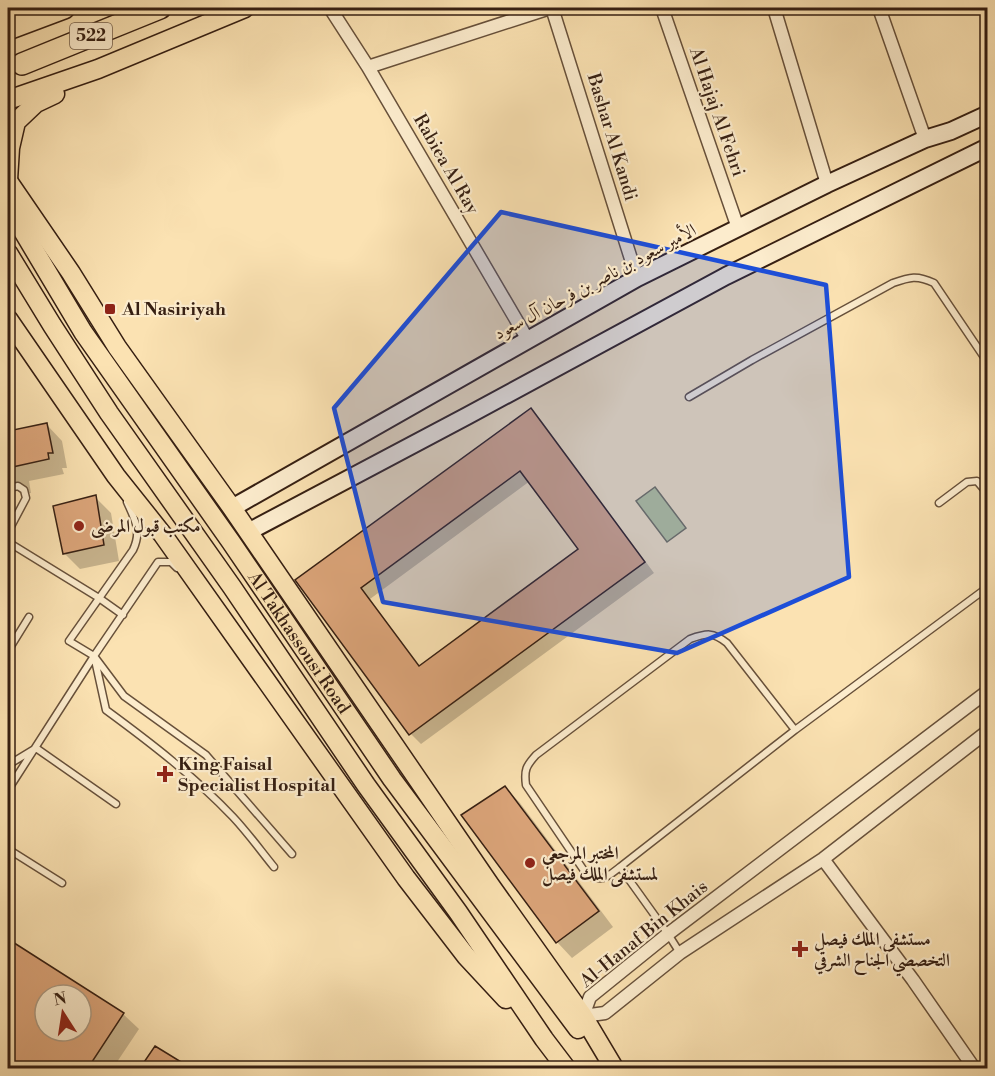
<svg xmlns="http://www.w3.org/2000/svg" width="995" height="1076" font-family="'Libre Bodoni',Amiri,serif">
<style>
.green{fill:#bec38d;stroke:#7a7150;stroke-width:1.5}
.shadow{fill:#0003;fill-rule:evenodd}
.building{fill:#dca57a;stroke:#361f12;stroke-width:1.5;fill-rule:evenodd}
.lines{fill:none;stroke-linecap:round;stroke-linejoin:round}
.lane-casing{stroke:#67503a;stroke-width:9}
.street-casing{stroke:#67503a;stroke-width:15}
.secondary-casing{stroke:#361f12;stroke-width:20}
.primary-casing{stroke:#361f12;stroke-width:21}
.highway-casing{stroke:#361f12;stroke-width:24}
.lane{stroke:#fceccd;stroke-width:6}
.street{stroke:#fceccd;stroke-width:12}
.secondary{stroke:#fceccd;stroke-width:16}
.primary{stroke:#fbe2b2;stroke-width:18}
.highway{stroke:#fbe2b2;stroke-width:21}
.marked{fill:#1d4ed8;fill-opacity:0.2;stroke:#1d4ed8;stroke-width:4.5;stroke-linejoin:round}
.poi-dot{fill:#8f2418;stroke:#fceccd;stroke-width:2}
.labels{text-anchor:middle;dominant-baseline:central;stroke-width:4.5;stroke-linejoin:round;paint-order:stroke}
.shield{fill:#fceccd;stroke:#715c4a;stroke-width:1.5}
.shield-label{font-size:16px;font-weight:bold;fill:#361f12}
.street-label{font-size:18px;fill:#361f12;stroke:#fceccd}
.poi-label{font-size:18px;font-weight:bold;fill:#361f12;stroke:#fceccd;text-anchor:start}
</style>
<rect width="100%" height="100%" fill="#fbe2b2"/>
<filter id="stains"><feTurbulence type="fractalNoise" baseFrequency=".00333" numOctaves="4"/><feColorMatrix values="0 0 0 0 .2 0 0 0 0 .09 0 0 0 0 .02 0 0 0 .5 -.17"/></filter>
<radialGradient id="worn" r=".72"><stop offset=".6" stop-color="#630" stop-opacity="0"/><stop offset="1" stop-color="#630" stop-opacity=".3"/></radialGradient>
<!-- green -->
<path class="green" d="M 655,487 L 686,528 L 667,542 L 636,501 Z"/>
<!-- shadow -->
<path class="shadow" d="M 531,410 L 541,420 L 654,573 L 421,744 L 411,734 L 298,580 ZM 530,481 L 580,549 L 420,667 L 370,599 Z
M 47,425 L 62,441 L 67,468 L 62,468 L 64,474 L 29,481 L 31,493 L 21,494 L 12,486 L 8,487 L 8,429 L 11,432 Z
M 95,497 L 111,513 L 119,561 L 80,569 L 65,554 Z
M 505,787 L 520,803 L 613,927 L 572,958 L 557,942 Z
M 8,940 L 123,1014 L 139,1029 L 113,1068 L 8,1068 ZM 45,995 L 81,995 L 81,1031 L 45,1031 Z
M 155,1048 L 188,1068 L 142,1068 Z"/>
<!-- building -->
<path class="building" d="M 531,408 L 645,562 L 409,735 L 295,580 ZM 520,471 L 578,549 L 419,666 L 361,588 Z
M 47,423 L 53,453 L 48,453 L 49,459 L 8,468 L 8,431 Z
M 96,495 L 104,545 L 63,554 L 53,506 Z
M 505,786 L 599,911 L 556,943 L 461,815 Z
M 8,939 L 124,1013 L 88,1068 L 8,1068 ZM 45,995 L 81,995 L 81,1031 L 45,1031 Z
M 155,1046 L 191,1068 L 140,1068 Z"/>
<g class="lines">
<defs>
<path id="lane" d="M 689,397 L 752,360 L 893,283 C 910,277 917,275 934,283 L 988,363
M 8,490 L 9,488 L 18,486 L 24,490 L 26,498 L 8,532
M 127,502 C 135,520 142,531 133,550 L 69,641 L 94,656 L 124,696 L 206,755 L 292,854
M 939,503 L 967,482 L 977,481 L 988,494
M 8,542 L 99,598 L 123,615
M 8,651 L 29,617
M 95,660 L 106,710 C 151,743 195,777 233,817 C 248,833 261,851 274,867
M 8,765 L 36,748 L 116,804
M 8,790 L 94,656 L 158,562 L 171,562 L 177,568
M 8,849 L 62,883
M 620,867 C 607,877 604,882 587,875 L 526,785 C 524,770 526,766 536,755 L 690,639 C 707,633 713,632 727,643 L 795,730
M 680,953 L 668,934 L 620,867 L 795,730 L 988,587"/>
<path id="street" d="M 330,8 L 368,67 L 528,340
M 552,8 L 637,278
M 662,8 L 738,228
M 774,8 L 827,184
M 879,8 L 925,139
M 368,67 L 550,8
M 988,691 L 668,934 L 590,997 L 583,1016 L 605,1013 L 680,953 L 823,859 L 988,731
M 823,859 L 913,980 L 974,1068"/>
<path id="secondary" d="M 232,508 L 637,278 L 827,184 L 925,139 L 951,131 L 988,114
M 248,532 L 467,416 L 726,276 L 988,147"/>
<g id="primary">
<path d="M 8,100 L 98,69 L 245,8"/>
<path d="M 8,180 L 10,148 L 16,122 L 36,103 L 55,94"/>
<path d="M 8,181 L 71,273 L 117,347 L 232,508 L 490,885 L 583,1016 L 614,1068"/>
<path id="s1" d="M 8,206 L 83,332 L 231,542 L 392,779 L 578,1029"/>
<path d="M 8,253 L 52,325 L 109,413 L 232,587 L 366,785 L 458,912 L 544,1039 L 566,1068"/>
<path d="M 8,319 L 116,476 L 163,535 L 406,878 L 466,956 L 506,999"/>
</g>
<path id="highway" d="M 8,29 L 64,8
M 22,64 L 160,8"/>
</defs>
<!-- lane casing -->
<use href="#lane" class="lane-casing"/>
<!-- street casing -->
<use href="#street" class="street-casing"/>
<!-- secondary casing -->
<use href="#secondary" class="secondary-casing"/>
<!-- primary casing -->
<use href="#primary" class="primary-casing"/>
<!-- highway casing -->
<use href="#highway" class="highway-casing"/>
<!-- lane -->
<use href="#lane" class="lane"/>
<!-- street -->
<use href="#street" class="street"/>
<!-- secondary -->
<use href="#secondary" class="secondary"/>
<!-- primary -->
<use href="#primary" class="primary"/>
<!-- highway -->
<use href="#highway" class="highway"/>
</g>
<!-- marked area -->
<path class="marked" d="M 501,212 L 826,285 L 849,577 L 677,653 L 383,602 L 334,408 Z"/>
<!-- markers -->
<g class="poi-dot">
<rect x="104" y="303" width="12" height="12" rx="3"/>
<circle cx="79" cy="526" r="6"/>
<path d="M162 765h6v6h6v6h-6v6h-6v-6h-6v-6h6z"/>
<circle cx="530" cy="863" r="6"/>
<path d="M797 940h6v6h6v6h-6v6h-6v-6h-6v-6h6z"/>
</g>
<g class="labels">
<!-- shield labels -->
<rect class="shield" x="70" y="23" width="42" height="26" rx="4.5"/>
<g class="shield-label">
<text x="91" y="36">522</text>
</g>
<!-- street labels -->
<g class="street-label">
<text transform="translate(717 112) rotate(71)">Al Hajaj Al Fehri</text>
<text transform="translate(612 137) rotate(73)">Bashar Al Kandi</text>
<text transform="translate(446 164) rotate(60)">Rabiea Al Ray</text>
<text transform="translate(595 282) rotate(-28)">الأمير سعود بن ناصر بن فرحان آل سعود</text>
<text stroke="none"><textPath href="#s1" startOffset="525">Al Takhassousi Road</textPath></text>
<text transform="translate(644 934) rotate(-39)">Al-Hanaf Bin Khais</text>
</g>
<!-- poi labels -->
<g class="poi-label">
<text x="122" y="309">Al Nasiriyah</text>
<text x="91" y="526">مكتب قبول المرضى</text>
<text x="178" y="764">King Faisal<tspan x="178" dy="21">Specialist Hospital</tspan></text>
<text x="542" y="853">المختبر المرجعي<tspan x="542" dy="21">لمستشفى الملك فيصل</tspan></text>
<text x="814" y="939">مستشفى الملك فيصل<tspan x="814" dy="21">التخصصي الجناح الشرقي</tspan></text>
</g>
</g>
<!-- margin -->
<rect width="995" height="1076" fill="none" stroke="#fbe2b2" stroke-width="30"/>
<rect x="9" y="9" width="977" height="1058" fill="none" stroke="#361f12" stroke-width="3"/>
<rect x="15" y="15" width="965" height="1046" fill="none" stroke="#361f12" stroke-width="1.5"/>
<!-- north arrow -->
<g transform="translate(63 1013) rotate(348)"><circle r="28" fill="#fceccd" stroke="#ad9a82" stroke-width="1.5"/>
<path d="M0-4.5L10 22L0 15L-10 22Z" fill="#8f2418"/>
<text y="-9" font-size="16" font-weight="bold" text-anchor="middle" fill="#361f12">N</text>
</g>
<rect width="100%" height="100%" filter="url(#stains)"/>
<rect width="100%" height="100%" fill="url(#worn)"/>
</svg>
